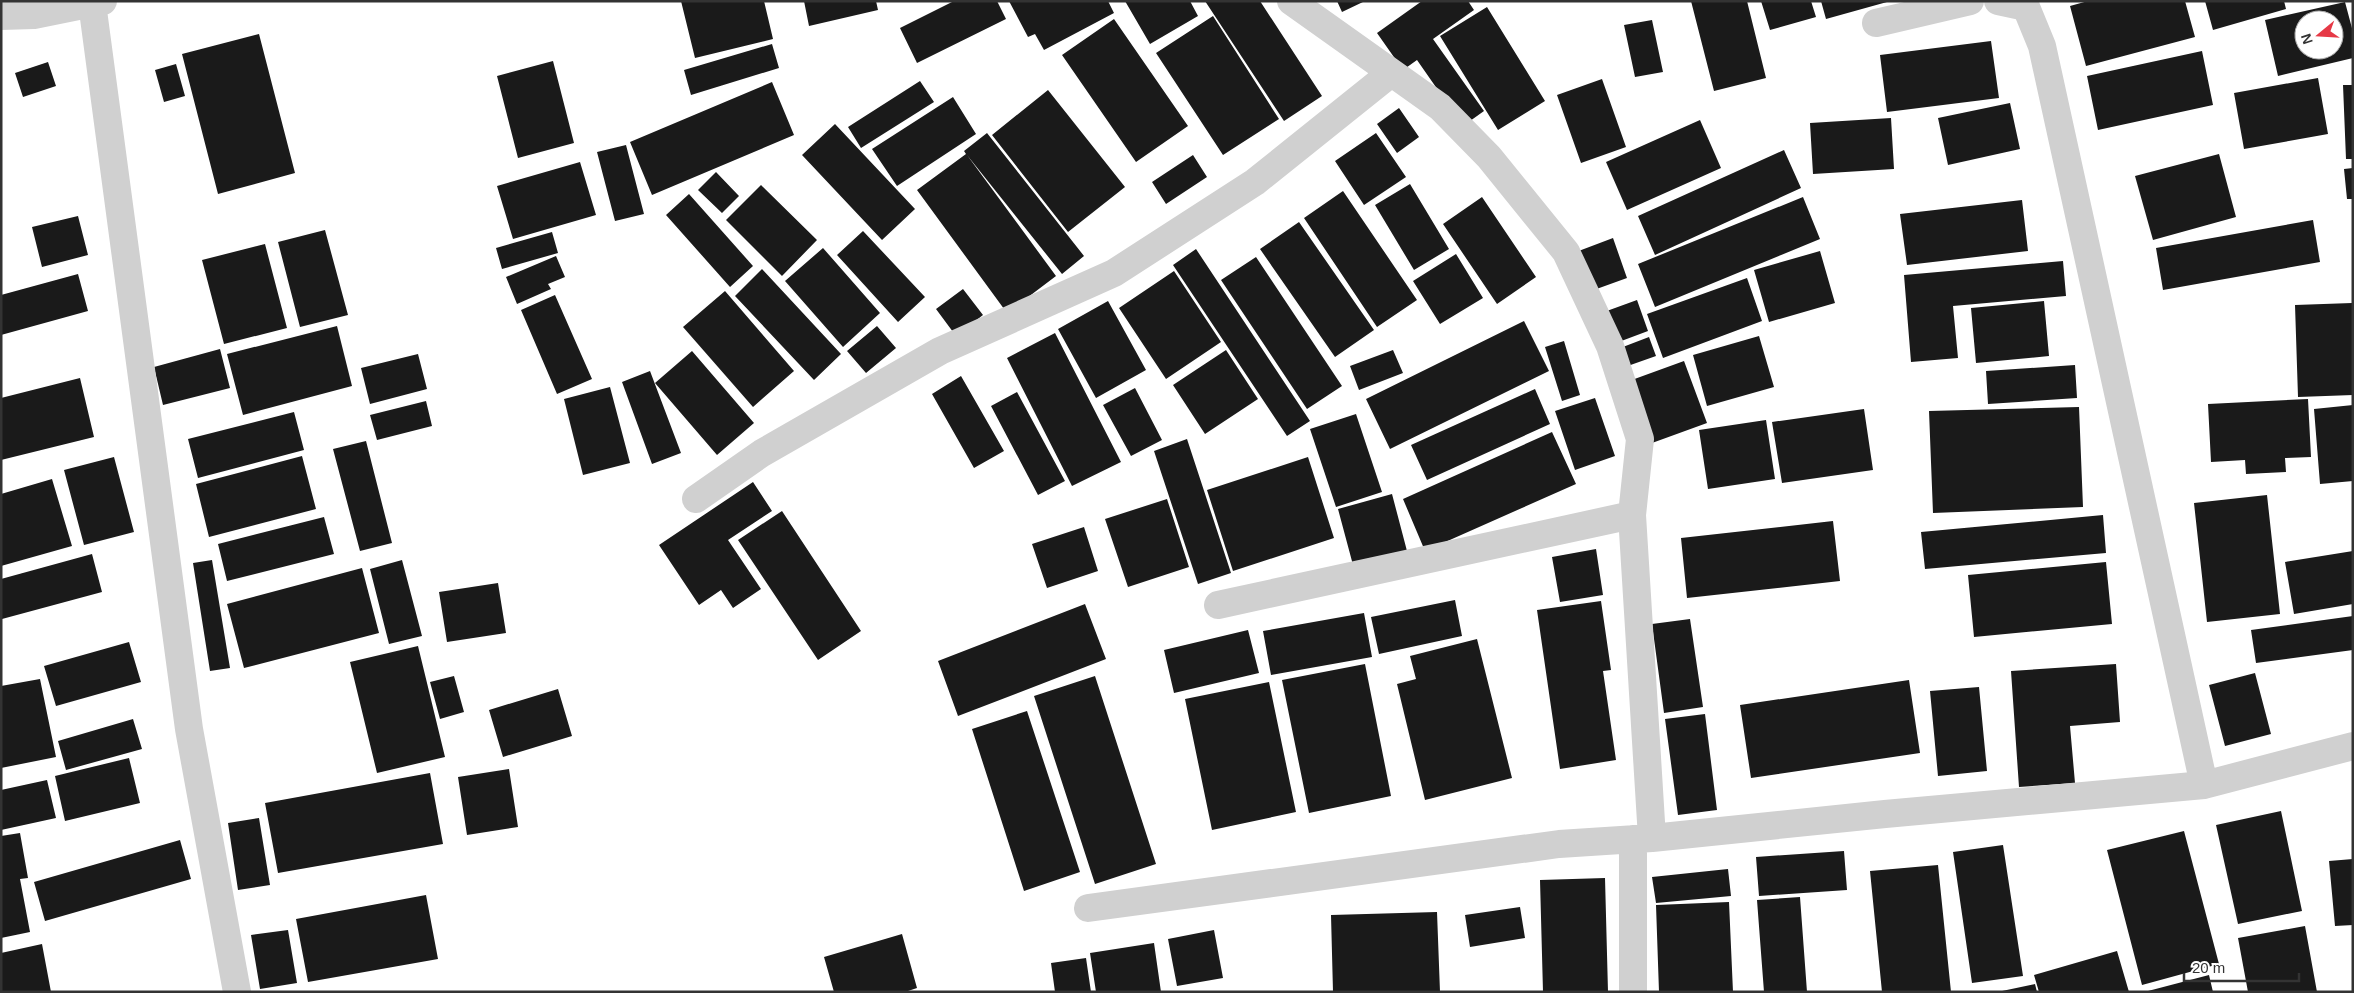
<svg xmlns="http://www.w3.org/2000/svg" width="2354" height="993" font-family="Arial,sans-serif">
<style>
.building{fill:#1a1a1a;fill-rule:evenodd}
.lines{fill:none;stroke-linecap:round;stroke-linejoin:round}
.street{stroke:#d0d0d0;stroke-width:28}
</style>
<rect width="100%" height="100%" fill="#fff"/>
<!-- building -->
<path class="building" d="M 681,1 L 764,1 L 773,39 L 695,58 Z
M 804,1 L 876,1 L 878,10 L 809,26 Z
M 954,1 L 997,1 L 1006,19 L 917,63 L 900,28 Z
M 1009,1 L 1108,1 L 1114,13 L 1044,50 L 1035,34 L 1028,37 Z
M 1125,1 L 1190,1 L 1198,16 L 1150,44 Z
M 1205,1 L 1260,1 L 1322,96 L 1284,121 Z
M 1337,1 L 1365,1 L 1342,12 Z
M 1422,1 L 1468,1 L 1474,10 L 1433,39 L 1484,111 L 1463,126 L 1417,60 L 1403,70 L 1377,33 Z
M 1691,1 L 1747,1 L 1766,78 L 1714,91 Z
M 1761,1 L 1811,1 L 1816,17 L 1770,30 Z
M 1821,1 L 1887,1 L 1887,2 L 1826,19 Z
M 2088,1 L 2185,1 L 2195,37 L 2086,66 L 2070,6 Z
M 2205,1 L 2284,1 L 2286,9 L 2213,30 Z
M 2345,2 L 2353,32 L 2353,58 L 2278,76 L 2265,20 ZM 2304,20 L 2334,20 L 2334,50 L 2304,50 Z
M 1487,7 L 1545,101 L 1498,130 L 1440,36 Z
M 1213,16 L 1279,119 L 1223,155 L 1156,53 Z
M 1114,19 L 1188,126 L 1136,162 L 1062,55 Z
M 1652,20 L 1663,72 L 1635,77 L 1624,25 Z
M 259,34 L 295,173 L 218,194 L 182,54 Z
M 1991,41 L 1999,98 L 1887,112 L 1880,55 Z
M 772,44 L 779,68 L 691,95 L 684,70 Z
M 2202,51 L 2213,105 L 2098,130 L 2087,76 Z
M 553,61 L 574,143 L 518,158 L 497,76 Z
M 48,62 L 56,86 L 23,97 L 15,73 Z
M 176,64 L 185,96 L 164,102 L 155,70 Z
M 2318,78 L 2328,134 L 2244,149 L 2234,93 Z
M 1602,79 L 1626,147 L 1581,163 L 1557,95 Z
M 920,81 L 934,102 L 861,148 L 848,127 Z
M 772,82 L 794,135 L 652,195 L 630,142 Z
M 2343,85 L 2353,85 L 2353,159 L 2346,159 Z
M 1048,90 L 1125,187 L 1068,232 L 992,135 Z
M 953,97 L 976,134 L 897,186 L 872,149 Z
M 2010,103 L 2020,149 L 1948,165 L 1938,118 Z
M 1399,108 L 1419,137 L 1397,153 L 1377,124 Z
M 1891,118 L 1894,169 L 1813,174 L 1810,123 Z
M 1700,120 L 1721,168 L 1627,210 L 1606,162 Z
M 835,124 L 915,209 L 882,240 L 802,155 Z
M 987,133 L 1084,256 L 1062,274 L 967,155 L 1056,276 L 1007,313 L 917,190 L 966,154 L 964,151 Z
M 1376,133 L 1406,177 L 1364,205 L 1335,161 Z
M 626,145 L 644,214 L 615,221 L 597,152 Z
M 1784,150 L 1801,188 L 1655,255 L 1638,216 Z
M 2219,154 L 2236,217 L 2153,240 L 2135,176 Z
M 1193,155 L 1207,177 L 1166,204 L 1152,182 Z
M 580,162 L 596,215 L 513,239 L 497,186 Z
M 2353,168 L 2353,199 L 2347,199 L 2344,169 Z
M 716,172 L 739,196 L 722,213 L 698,190 Z
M 1410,184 L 1449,249 L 1414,270 L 1375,205 Z
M 761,185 L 817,240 L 782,276 L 726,220 Z
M 1343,191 L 1417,300 L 1377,327 L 1304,218 Z
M 689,194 L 753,266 L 730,287 L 666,215 Z
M 1482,197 L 1536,277 L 1497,304 L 1443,224 Z
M 1803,197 L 1820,239 L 1655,307 L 1638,264 Z
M 2022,200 L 2028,251 L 1907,265 L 1900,214 Z
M 78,216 L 88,255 L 42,267 L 32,227 Z
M 2313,220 L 2320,262 L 2163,290 L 2156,248 Z
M 1299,222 L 1374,330 L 1335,357 L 1260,249 Z
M 325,230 L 348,315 L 300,327 L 278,242 Z
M 863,231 L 925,297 L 898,322 L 837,255 Z
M 552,232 L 558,253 L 502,269 L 496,248 Z
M 1613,238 L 1627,278 L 1591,291 L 1576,252 Z
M 265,244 L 287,328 L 224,344 L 202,260 Z
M 823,248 L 880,313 L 843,347 L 785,281 Z
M 1196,249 L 1310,421 L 1287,436 L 1173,265 Z
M 1820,251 L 1835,303 L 1769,322 L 1754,270 Z
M 1456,254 L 1483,298 L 1440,324 L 1413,281 Z
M 556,256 L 565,277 L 548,284 L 551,289 L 517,304 L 506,277 Z
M 1256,257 L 1342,386 L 1307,409 L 1221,280 Z
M 2063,261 L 2066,296 L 1953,306 L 1958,358 L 1911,362 L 1904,275 Z
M 762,269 L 841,354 L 814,380 L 735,296 Z
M 1174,271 L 1221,342 L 1166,379 L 1119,308 Z
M 78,274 L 88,311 L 1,335 L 1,295 Z
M 1747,278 L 1762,321 L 1663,358 L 1647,314 Z
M 963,289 L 983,315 L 956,336 L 936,309 Z
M 725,291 L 794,371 L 753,407 L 683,327 Z
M 555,295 L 592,379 L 557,394 L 521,310 Z
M 1637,300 L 1648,331 L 1616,343 L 1604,312 Z
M 1108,301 L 1146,370 L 1096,398 L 1058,329 Z
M 2044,301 L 2049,356 L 1976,363 L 1971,308 Z
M 2352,303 L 2353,395 L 2298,397 L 2295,305 Z
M 1524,321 L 1549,371 L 1390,449 L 1366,399 Z
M 337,326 L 352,386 L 243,415 L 227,354 Z
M 877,326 L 896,348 L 866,373 L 847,351 Z
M 1055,333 L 1121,462 L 1072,486 L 1007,358 Z
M 1759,336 L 1774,387 L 1707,406 L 1693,355 Z
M 1649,337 L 1656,356 L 1622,368 L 1615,350 Z
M 1564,341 L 1580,395 L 1562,401 L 1545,347 Z
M 220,349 L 230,388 L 163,405 L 154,367 Z
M 1226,350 L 1258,399 L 1205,434 L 1173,385 Z
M 1393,350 L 1403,373 L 1359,390 L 1350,366 Z
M 692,351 L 754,423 L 717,455 L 655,383 Z
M 418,354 L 427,389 L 370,404 L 361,368 Z
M 1684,361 L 1707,423 L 1652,443 L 1629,381 Z
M 2075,365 L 2077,398 L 1988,404 L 1986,371 Z
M 650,371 L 681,453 L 652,464 L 622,382 Z
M 961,376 L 1004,451 L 974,468 L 932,394 Z
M 80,378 L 94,437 L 1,460 L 1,398 Z
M 610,387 L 630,463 L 583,475 L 564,399 Z
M 1135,388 L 1162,440 L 1131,456 L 1103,405 Z
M 1535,389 L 1550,424 L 1427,480 L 1411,445 Z
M 1017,392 L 1065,481 L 1038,495 L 991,406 Z
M 1595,398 L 1615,456 L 1575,470 L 1555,411 Z
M 2308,399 L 2311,457 L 2285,458 L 2286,472 L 2246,474 L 2245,460 L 2211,462 L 2208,404 Z
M 426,401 L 432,426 L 377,440 L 370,415 Z
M 2353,405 L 2353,481 L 2320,484 L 2314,409 Z
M 2079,407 L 2083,507 L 1933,513 L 1929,411 Z
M 1864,409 L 1873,470 L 1782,483 L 1772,422 Z
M 294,412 L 304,450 L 198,478 L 188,439 Z
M 1356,414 L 1382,492 L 1336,507 L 1310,429 Z
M 1766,420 L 1775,479 L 1708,489 L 1699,430 Z
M 1552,432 L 1576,484 L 1425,551 L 1403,499 Z
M 1187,439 L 1231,573 L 1198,584 L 1154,451 Z
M 366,441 L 392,543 L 360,551 L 333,449 Z
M 302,456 L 316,509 L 209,537 L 196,484 Z
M 114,457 L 134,532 L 84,545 L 64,470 Z
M 1308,457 L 1334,538 L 1233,571 L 1207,490 Z
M 52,479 L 72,546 L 1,566 L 1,494 Z
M 753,482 L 772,511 L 728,540 L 761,589 L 733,608 L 721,590 L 699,605 L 659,545 Z
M 1392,494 L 1407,551 L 1353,565 L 1338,509 Z
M 2267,495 L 2280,614 L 2207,622 L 2194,503 Z
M 1167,499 L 1189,567 L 1128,587 L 1105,519 Z
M 782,511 L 861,631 L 818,660 L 738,540 Z
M 2103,515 L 2106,553 L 1925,569 L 1921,532 Z
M 324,517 L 334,554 L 227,581 L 218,544 Z
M 1833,521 L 1840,581 L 1687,598 L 1681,538 Z
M 1084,527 L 1098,571 L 1047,588 L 1032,544 Z
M 1596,549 L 1603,595 L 1560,602 L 1552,557 Z
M 2353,551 L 2353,604 L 2294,614 L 2285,562 Z
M 92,554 L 102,592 L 2,619 L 1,579 Z
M 212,560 L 230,668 L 210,671 L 193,563 Z
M 402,560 L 422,636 L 389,644 L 370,569 Z
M 2106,562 L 2112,624 L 1974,637 L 1968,575 Z
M 362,568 L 379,633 L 244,668 L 227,604 Z
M 498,583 L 506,633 L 447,642 L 439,592 Z
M 1455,600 L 1462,636 L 1379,654 L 1371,617 Z
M 1601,601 L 1611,670 L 1603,671 L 1616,760 L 1560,769 L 1537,610 Z
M 1085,604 L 1106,659 L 958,716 L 938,661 Z
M 1364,613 L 1372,657 L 1271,675 L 1263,631 Z
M 2353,616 L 2353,650 L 2256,663 L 2251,630 Z
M 1690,619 L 1703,707 L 1664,713 L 1652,624 Z
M 1248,630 L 1259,673 L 1174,693 L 1164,650 Z
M 1477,639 L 1512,778 L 1425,800 L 1397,684 L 1416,679 L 1410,656 Z
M 129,642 L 141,682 L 56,706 L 44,666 Z
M 418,646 L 445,757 L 377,773 L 350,662 Z
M 1365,664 L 1391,796 L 1309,813 L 1282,680 Z
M 2116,664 L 2120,722 L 2070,726 L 2075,783 L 2019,787 L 2011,671 Z
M 2255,673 L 2271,734 L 2225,746 L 2209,685 Z
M 454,676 L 464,712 L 440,719 L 430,682 Z
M 1095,676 L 1156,864 L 1095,884 L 1034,696 Z
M 40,679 L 56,757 L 1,768 L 1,686 Z
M 1909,680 L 1920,753 L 1751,778 L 1740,705 Z
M 1269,682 L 1296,812 L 1212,830 L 1185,699 Z
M 1979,687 L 1987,771 L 1938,776 L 1930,691 Z
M 558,689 L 572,736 L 503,757 L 489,710 Z
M 1027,711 L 1080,872 L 1024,891 L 972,729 Z
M 1705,714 L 1717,810 L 1678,815 L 1665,719 Z
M 133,719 L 142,749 L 66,770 L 58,741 Z
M 129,758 L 140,803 L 65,821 L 55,776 Z
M 509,769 L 518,827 L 467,835 L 458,777 Z
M 430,773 L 443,844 L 278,873 L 265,803 Z
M 47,780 L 56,818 L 1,830 L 1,790 Z
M 2281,811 L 2302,911 L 2238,924 L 2216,825 Z
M 259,818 L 270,885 L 238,890 L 228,823 Z
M 2184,831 L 2219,964 L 2142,985 L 2107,850 Z
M 20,833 L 28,878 L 20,879 L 30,932 L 1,938 L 1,836 Z
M 180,840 L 191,879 L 45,921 L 34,882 Z
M 2003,845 L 2023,976 L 1972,983 L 1953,852 Z
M 1844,851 L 1847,890 L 1759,896 L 1756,857 Z
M 2353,859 L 2353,925 L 2335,926 L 2329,861 Z
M 1938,865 L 1951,992 L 1882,992 L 1870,871 Z
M 1728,869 L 1731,896 L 1656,903 L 1652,877 Z
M 1605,878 L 1608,992 L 1543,992 L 1540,880 Z
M 426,895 L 438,959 L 308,982 L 296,919 Z
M 1800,897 L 1807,992 L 1764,992 L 1757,900 Z
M 1729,902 L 1733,992 L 1659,992 L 1656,905 Z
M 1520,907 L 1525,938 L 1470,947 L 1465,915 Z
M 1437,912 L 1440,992 L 1333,992 L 1331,915 Z
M 2305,926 L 2317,992 L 2248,992 L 2238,938 Z
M 288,930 L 297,983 L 260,989 L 251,935 Z
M 1214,930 L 1223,978 L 1177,986 L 1168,939 Z
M 902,934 L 917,988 L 905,992 L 834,992 L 824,957 Z
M 1154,943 L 1161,992 L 1096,992 L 1090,953 Z
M 42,944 L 51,992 L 1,992 L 1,953 Z
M 2117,951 L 2129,992 L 2039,992 L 2034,975 Z
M 1086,958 L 1091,992 L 1055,992 L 1051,963 Z
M 2209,975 L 2213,992 L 2148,992 L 2148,991 Z
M 2035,984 L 2037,992 L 2002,992 L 2002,991 Z"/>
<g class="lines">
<!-- street -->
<path class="street" d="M 1291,1 L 1440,107 L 1489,157 L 1566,252 L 1610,346 L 1640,439 L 1632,515 L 1652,838
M 1998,1 L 2026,7 L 2042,46 L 2204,785
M 92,3 L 189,729 L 237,992
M 1,16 L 34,15 L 103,1
M 1876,23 L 1970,1
M 696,499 L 762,453 L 940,351 L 1114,273 L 1255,182 L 1391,73
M 1218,605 L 1632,515
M 1088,908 L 1559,844 L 1652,838 L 1885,814 L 2204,785 L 2353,746
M 1633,992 L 1633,839"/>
</g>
<!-- border -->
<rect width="2354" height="993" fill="none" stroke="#333333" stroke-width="5"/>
<!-- north arrow -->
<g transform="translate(2319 35) rotate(252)"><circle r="24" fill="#ffffff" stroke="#adadad"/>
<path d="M0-4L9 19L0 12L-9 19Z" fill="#e63946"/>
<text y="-8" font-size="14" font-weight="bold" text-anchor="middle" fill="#333333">N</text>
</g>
<!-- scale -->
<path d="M2184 973v8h115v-8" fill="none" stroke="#333333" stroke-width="2.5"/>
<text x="2192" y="973" font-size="15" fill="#333333" stroke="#ffffff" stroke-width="4" paint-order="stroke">20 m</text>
</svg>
